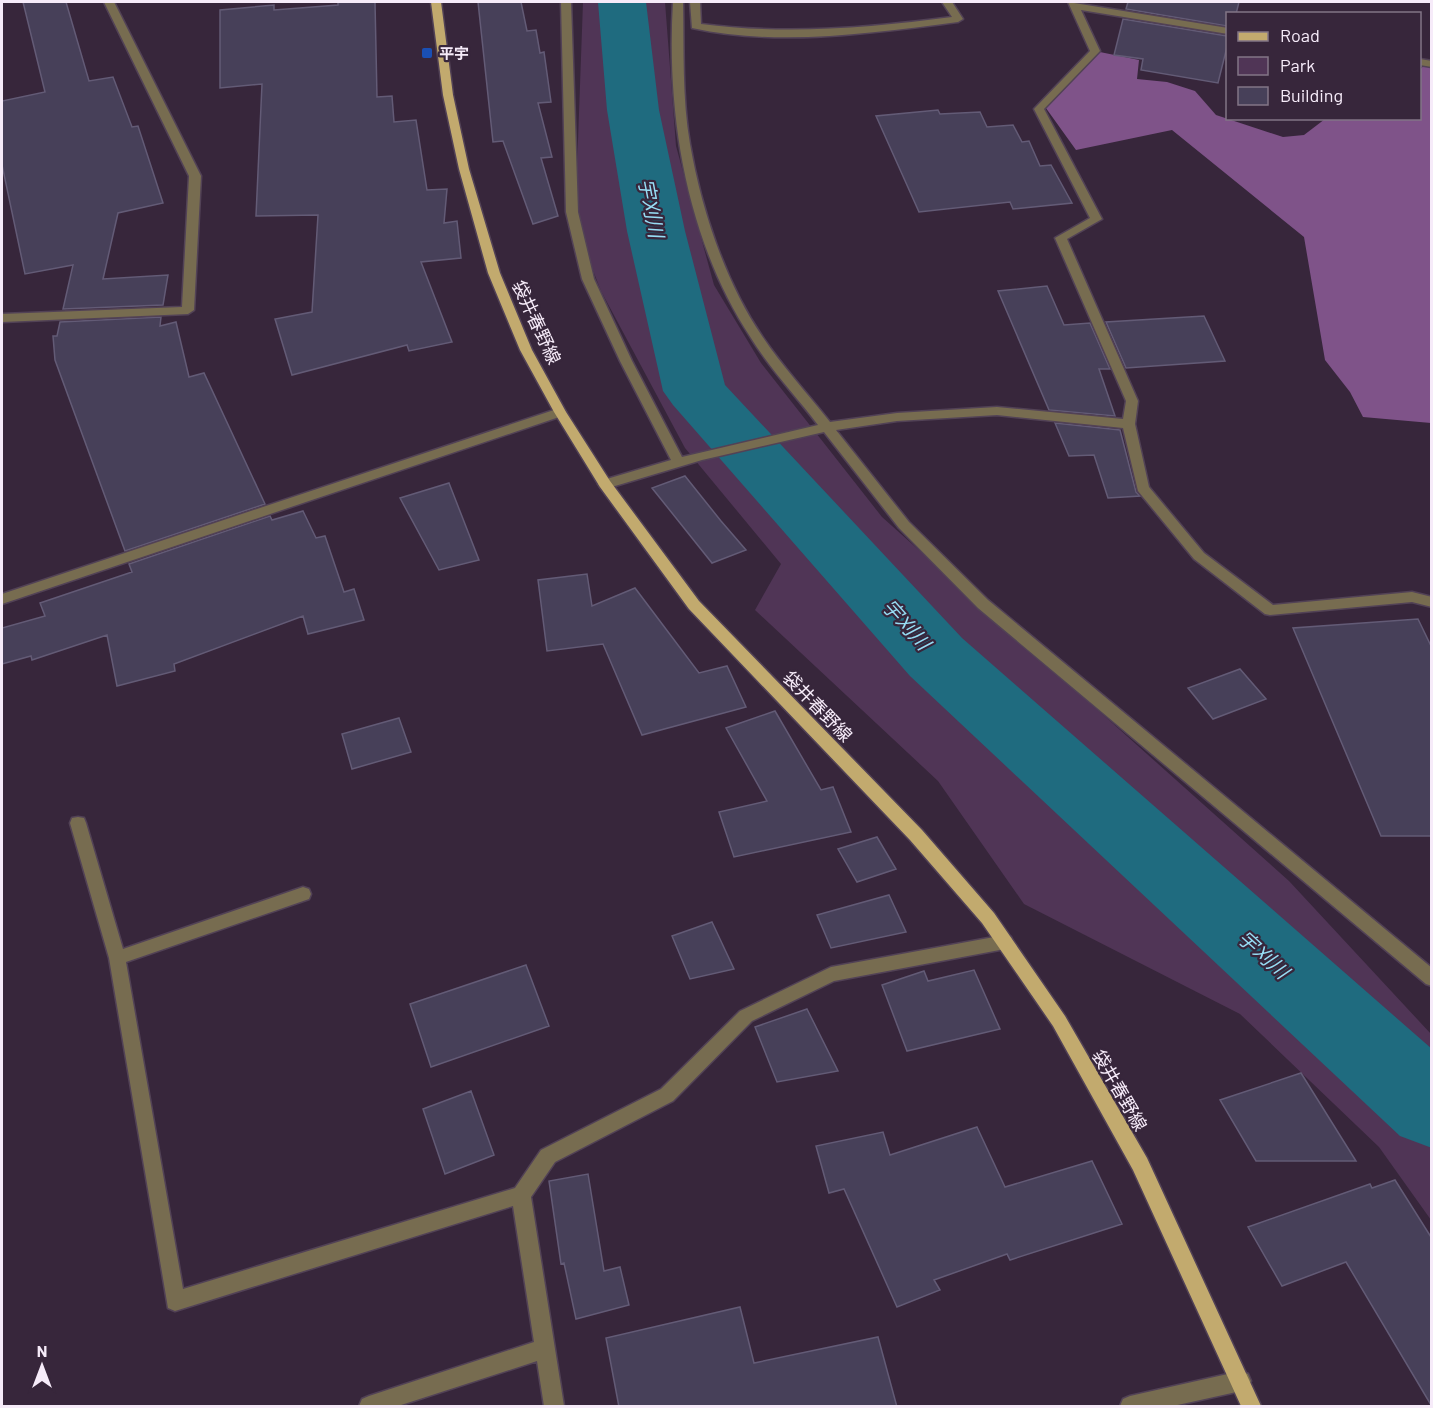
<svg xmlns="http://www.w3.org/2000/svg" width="1433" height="1408" font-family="Barlow,'Noto Sans JP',sans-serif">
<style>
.green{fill:#503556}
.forest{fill:#7f5389}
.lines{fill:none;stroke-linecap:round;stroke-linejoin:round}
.river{fill:#1f6b7f;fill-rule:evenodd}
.building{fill:#474059;stroke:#635b76;stroke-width:1.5}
.minor-casing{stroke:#524256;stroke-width:3}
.major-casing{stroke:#524256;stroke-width:3}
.minor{fill:#776c50;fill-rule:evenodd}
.major{fill:#c2aa6e;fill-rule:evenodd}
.transit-dot{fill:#1a4fb4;stroke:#37263b;stroke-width:2}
.labels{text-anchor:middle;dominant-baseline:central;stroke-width:4.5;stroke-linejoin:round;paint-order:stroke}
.far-poi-label{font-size:15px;font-weight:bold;fill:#f6ebf9;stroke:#37263b;text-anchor:start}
.street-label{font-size:18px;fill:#f6ebf9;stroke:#37263b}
.water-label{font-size:20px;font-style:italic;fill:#97ddf4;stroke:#37263b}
</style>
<rect width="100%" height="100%" fill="#37263b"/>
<!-- green -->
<path class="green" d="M 583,2 L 665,2 L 676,146 L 714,285 L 761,363 L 882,517 L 1289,881 L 1431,1034 L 1431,1220 L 1379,1147 L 1240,1014 L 1024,904 L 938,781 L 755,610 L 781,564 L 685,448 L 601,291 L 575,224 Z"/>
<!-- forest -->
<path class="forest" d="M 1095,51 L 1139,60 L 1137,79 L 1167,82 L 1195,91 L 1216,115 L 1283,137 L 1304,135 L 1325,119 L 1420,118 L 1420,70 L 1424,65 L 1431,67 L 1431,423 L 1363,417 L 1350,392 L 1325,360 L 1304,237 L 1172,130 L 1076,150 L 1043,104 Z"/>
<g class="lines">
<!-- river -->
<path class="river" d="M 598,2 L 646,2 L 659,110 L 685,231 L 725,385 L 962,638 L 1432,1049 L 1432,1148 L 1400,1136 L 910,676 L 673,405 L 663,391 L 627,231 L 607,110 Z"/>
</g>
<!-- building -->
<path class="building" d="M 23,2 L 66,2 L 89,81 L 113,77 L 132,127 L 138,126 L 163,203 L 118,213 L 103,279 L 168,275 L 163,305 L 63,309 L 73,265 L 25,274 L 2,165 L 2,101 L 45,92 Z
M 338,2 L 375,2 L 377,97 L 392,96 L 394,122 L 416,120 L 427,190 L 447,189 L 444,223 L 457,221 L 461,258 L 421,262 L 452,342 L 409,351 L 407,345 L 292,375 L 275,319 L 312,312 L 318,215 L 256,216 L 262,84 L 220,88 L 220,10 L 274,5 L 274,10 L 338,5 Z
M 478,2 L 521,2 L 527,31 L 536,30 L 540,53 L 544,52 L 551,102 L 538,103 L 552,157 L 541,158 L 558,216 L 533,224 L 503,141 L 493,142 Z
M 1128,2 L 1239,2 L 1236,14 L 1227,14 L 1227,26 L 1126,9 Z
M 1123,19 L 1227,36 L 1227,47 L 1218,83 L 1141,70 L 1143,59 L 1114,55 Z
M 938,110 L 940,114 L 980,112 L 987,127 L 1013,125 L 1022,142 L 1029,141 L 1040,166 L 1051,165 L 1072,203 L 1013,209 L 1010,202 L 919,212 L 876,116 Z
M 1047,286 L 1064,325 L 1090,323 L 1110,369 L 1099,369 L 1115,416 L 1049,410 L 998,291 Z
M 1204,316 L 1225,361 L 1126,368 L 1106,322 Z
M 161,317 L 160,326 L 176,322 L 189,377 L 204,373 L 265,504 L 125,551 L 55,360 L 53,336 L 57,336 L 60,322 Z
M 1055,423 L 1120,430 L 1136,492 L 1140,496 L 1108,498 L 1094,455 L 1069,456 Z
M 685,476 L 721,521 L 746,550 L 712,563 L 652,488 Z
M 449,483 L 479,560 L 439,570 L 400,498 Z
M 303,511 L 316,538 L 325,536 L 344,592 L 354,589 L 364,620 L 308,634 L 303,616 L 174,664 L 175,671 L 117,686 L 107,635 L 32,660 L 31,656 L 2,664 L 2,628 L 45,616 L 40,603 L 132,572 L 129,564 L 270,516 L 272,520 Z
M 587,574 L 592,606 L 635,588 L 699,673 L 727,666 L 746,707 L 642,735 L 603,644 L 547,651 L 538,580 Z
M 1418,619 L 1431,646 L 1431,836 L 1381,836 L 1293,628 Z
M 1240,669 L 1266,699 L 1213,719 L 1188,688 Z
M 775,711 L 821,790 L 833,787 L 851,832 L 734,857 L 719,812 L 767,801 L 726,728 Z
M 399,718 L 411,752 L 352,769 L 342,734 Z
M 877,837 L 896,869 L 857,882 L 838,849 Z
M 889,895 L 906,932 L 831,948 L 817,915 Z
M 712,922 L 734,969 L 690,979 L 672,936 Z
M 526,965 L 549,1026 L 431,1067 L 410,1004 Z
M 974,970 L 1000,1029 L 907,1051 L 882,985 L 924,971 L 928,981 Z
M 807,1009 L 838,1071 L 777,1082 L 755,1027 Z
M 1301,1073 L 1356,1161 L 1256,1161 L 1220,1100 Z
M 471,1091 L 494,1155 L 445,1174 L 423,1109 Z
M 977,1127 L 1005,1187 L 1092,1161 L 1122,1224 L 1010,1260 L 1007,1254 L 934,1280 L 940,1290 L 897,1307 L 844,1189 L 829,1193 L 816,1146 L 883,1132 L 890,1155 Z
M 588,1174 L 604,1271 L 620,1267 L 629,1305 L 576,1319 L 564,1263 L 561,1264 L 549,1181 Z
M 1395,1180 L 1431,1237 L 1431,1405 L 1346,1262 L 1282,1286 L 1248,1227 L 1370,1184 L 1372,1188 Z
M 740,1307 L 754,1363 L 878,1337 L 897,1407 L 619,1407 L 606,1338 Z"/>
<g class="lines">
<defs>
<path id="minor" d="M 104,2 L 114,2 L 201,176 L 194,310 L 188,314 L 2,322 L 2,314 L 182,307 L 189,176 Z
M 561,2 L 571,2 L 578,212 L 594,279 L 632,361 L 682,457 L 818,425 C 796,396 770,369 751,338 C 687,241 666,116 673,2 L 683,2 C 684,49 682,98 690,144 C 701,208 725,282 762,336 C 782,366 808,394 830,422 L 897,413 L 997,407 L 1123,419 L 1126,401 L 1055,238 L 1090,218 L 1034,109 L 1090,51 L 1068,2 L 1228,28 L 1228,34 L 1081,10 L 1100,51 L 1044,109 L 1102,219 L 1067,239 L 1138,401 L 1135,424 L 1149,487 L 1204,553 L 1273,605 L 1412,592 L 1432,597 L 1432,607 L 1412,602 L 1270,615 L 1265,614 L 1194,559 L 1138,491 L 1123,428 L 997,415 L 897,421 L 836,430 L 909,522 L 988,600 L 1432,968 L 1432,986 L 1426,984 L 978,608 L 899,528 L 824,432 L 702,460 L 605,489 L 600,487 L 598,484 L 600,481 L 671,460 L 620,361 L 582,279 L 566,212 Z
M 690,2 L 700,2 L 701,24 C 785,35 868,28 952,17 L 942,2 L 952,2 L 963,19 L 958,22 C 872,33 778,47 692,28 Z
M 1420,59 L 1432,61 L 1432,67 L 1420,65 Z
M 560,408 L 566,412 L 565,415 L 2,604 L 2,594 Z
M 78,817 L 84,818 L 86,823 L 123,949 L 303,887 L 309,889 L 311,894 L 309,899 L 126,962 L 183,1289 L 515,1188 L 541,1150 L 661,1089 L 740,1011 L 831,967 L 1005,935 L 1011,937 L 1013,942 L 1011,947 L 1005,949 L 834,981 L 752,1021 L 673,1101 L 555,1162 L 531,1197 L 564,1406 L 544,1406 L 537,1361 L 398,1406 L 359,1406 L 362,1399 L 369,1396 L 534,1342 L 513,1206 L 175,1311 L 168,1308 L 109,958 L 70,823 L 72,818 Z
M 1241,1371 L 1248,1374 L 1251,1381 L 1248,1388 L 1241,1391 L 1173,1406 L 1120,1406 L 1123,1399 L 1130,1396 Z"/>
<path id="major" d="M 431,2 L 441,2 L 453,95 L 469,169 L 500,273 L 532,350 L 566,412 L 610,481 L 699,601 L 922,830 L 994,913 L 1065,1016 L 1147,1158 L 1261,1406 L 1241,1406 L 1133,1170 L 1053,1026 L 982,923 L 910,840 L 689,609 L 600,487 L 554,412 L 520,350 L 488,273 L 459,169 L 443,95 Z"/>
</defs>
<!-- minor casing -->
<use href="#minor" class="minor-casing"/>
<!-- major casing -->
<use href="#major" class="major-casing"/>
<!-- minor -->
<use href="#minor" class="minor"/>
<!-- major -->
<use href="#major" class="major"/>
</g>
<!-- markers -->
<rect class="transit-dot" x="421" y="47" width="12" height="12" rx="3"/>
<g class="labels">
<!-- far-poi labels -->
<g class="far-poi-label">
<text x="439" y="53">平宇</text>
</g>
<!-- street labels -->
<g class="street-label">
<text transform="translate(537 322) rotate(65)">袋井春野線</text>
<text transform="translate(818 706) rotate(46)">袋井春野線</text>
<text transform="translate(1120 1090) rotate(60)">袋井春野線</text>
</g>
<!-- water labels -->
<g class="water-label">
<text transform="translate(652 208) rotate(79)">宇刈川</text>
<text transform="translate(907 624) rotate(48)">宇刈川</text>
<text transform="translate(1264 954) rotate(42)">宇刈川</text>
</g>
</g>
<!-- border -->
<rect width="1433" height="1408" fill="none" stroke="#f6ebf9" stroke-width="6"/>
<!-- legend -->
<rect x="1226" y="12" width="195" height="108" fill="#37263b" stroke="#837587" stroke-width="1.5"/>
<rect x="1238" y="32" width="30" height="9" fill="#c2aa6e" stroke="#837587" stroke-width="1.5"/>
<text x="1280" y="42" font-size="18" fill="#f6ebf9">Road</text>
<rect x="1238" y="57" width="30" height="18" fill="#503556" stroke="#837587" stroke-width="1.5"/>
<text x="1280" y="72" font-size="18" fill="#f6ebf9">Park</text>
<rect x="1238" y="87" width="30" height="18" fill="#474059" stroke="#837587" stroke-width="1.5"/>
<text x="1280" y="102" font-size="18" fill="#f6ebf9">Building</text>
<!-- north arrow -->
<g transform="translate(42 1366)" stroke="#37263b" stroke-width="4.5" paint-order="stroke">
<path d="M0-4.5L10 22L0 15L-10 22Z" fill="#f6ebf9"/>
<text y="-9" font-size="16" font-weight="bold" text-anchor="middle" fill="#f6ebf9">N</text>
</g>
</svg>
